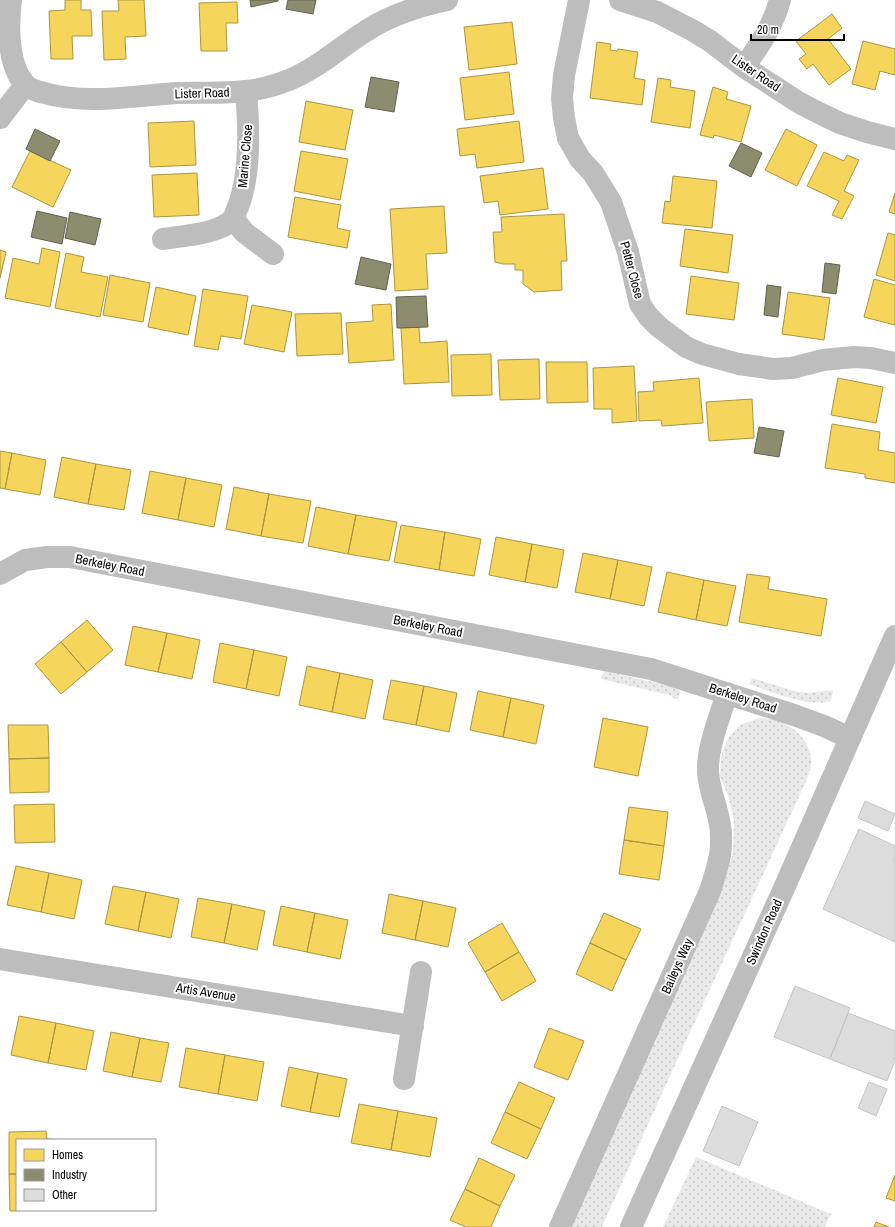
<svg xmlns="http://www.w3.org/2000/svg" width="895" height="1227" font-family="'Archivo Narrow',sans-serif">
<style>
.grass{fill:url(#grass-dots)}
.homes{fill:#f6d55c;stroke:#ac9540}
.industry{fill:#8c8c6e;stroke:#62624d}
.building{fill:#dcdcdc;stroke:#c4c4c4}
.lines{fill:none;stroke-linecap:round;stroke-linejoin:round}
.street{stroke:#bdbdbd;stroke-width:22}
.primary{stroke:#bdbdbd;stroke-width:22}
.labels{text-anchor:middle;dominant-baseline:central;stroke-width:4;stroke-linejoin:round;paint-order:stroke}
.street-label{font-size:13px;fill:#000;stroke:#fff}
</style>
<defs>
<pattern id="grass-dots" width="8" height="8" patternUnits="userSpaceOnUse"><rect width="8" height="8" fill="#e9e9e9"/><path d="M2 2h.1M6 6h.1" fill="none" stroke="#c6c6c6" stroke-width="1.8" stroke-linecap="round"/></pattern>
</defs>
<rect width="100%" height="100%" fill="#fff"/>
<!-- grass -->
<path class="grass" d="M 604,671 L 670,686 L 675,688 L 681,692 L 677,700 L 669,695 L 601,679 Z
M 752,678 L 794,691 L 806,693 L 833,690 L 831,701 C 809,708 771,692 749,684 Z
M 760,718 C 765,719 772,719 778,721 C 795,727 811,742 811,761 C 812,767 808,774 807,779 L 668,1080 L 602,1227 L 570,1227 L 721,893 L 733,853 L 734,820 L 728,795 L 720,777 L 721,757 L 728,738 L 740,725 Z
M 696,1157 L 831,1214 L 825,1227 L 663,1227 Z"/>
<!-- homes -->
<path class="homes" d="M 65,0 L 81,0 L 81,10 L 91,10 L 92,36 L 72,36 L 73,59 L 51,59 L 49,11 L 65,10 Z
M 118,0 L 144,0 L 146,36 L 125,37 L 126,59 L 104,60 L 102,11 L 119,11 Z
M 237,2 L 238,23 L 226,23 L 227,51 L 201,51 L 199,3 Z
M 832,14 L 842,28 L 828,39 L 851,69 L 829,85 L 813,64 L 807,69 L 799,59 L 806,54 L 796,41 Z
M 512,22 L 517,64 L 469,70 L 464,27 Z
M 863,41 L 895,49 L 895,75 L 880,71 L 875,90 L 852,84 Z
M 597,42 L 611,44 L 610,50 L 617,51 L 618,49 L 638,52 L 634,78 L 645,80 L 642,105 L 590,98 Z
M 509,72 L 514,114 L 465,120 L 460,78 Z
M 658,78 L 671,80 L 670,87 L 695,91 L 690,128 L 651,122 Z
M 713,87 L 728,92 L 726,99 L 751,106 L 741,142 L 714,135 L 713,138 L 700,135 Z
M 306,101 L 353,110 L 345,150 L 299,142 Z
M 194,121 L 196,165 L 150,167 L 148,123 Z
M 519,121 L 524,162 L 477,168 L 475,154 L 460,156 L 457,129 Z
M 786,129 L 817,145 L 797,186 L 765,170 Z
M 30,151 L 71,170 L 53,207 L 12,187 Z
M 301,151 L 348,159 L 340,200 L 294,191 Z
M 824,152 L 844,161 L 847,155 L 859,160 L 844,191 L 854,196 L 842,219 L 832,215 L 839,201 L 807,186 Z
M 543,168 L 548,209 L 500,215 L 498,201 L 484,203 L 480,176 Z
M 197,173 L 199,215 L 154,217 L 152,175 Z
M 673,176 L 717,181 L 712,228 L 662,223 L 665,201 L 670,202 Z
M 895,193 L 895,214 L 889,212 Z
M 295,197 L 341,205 L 337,228 L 350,231 L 347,248 L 288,237 Z
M 444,206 L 447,253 L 426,254 L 428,289 L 395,291 L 390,209 Z
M 564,214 L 567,261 L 561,261 L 562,290 L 534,292 L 523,284 L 523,270 L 515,270 L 515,264 L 503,264 L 495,262 L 493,232 L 502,232 L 501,217 Z
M 685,229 L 733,235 L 728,273 L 680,266 Z
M 888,233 L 895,235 L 895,281 L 876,275 Z
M 42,248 L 60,252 L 50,307 L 5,298 L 13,258 L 39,264 Z
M 0,250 L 6,252 L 0,278 Z
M 66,253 L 84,257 L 81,272 L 108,277 L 100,317 L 55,308 Z
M 110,275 L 150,283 L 143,322 L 103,315 Z
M 691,276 L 739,283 L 734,320 L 686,314 Z
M 874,279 L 895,285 L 895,325 L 864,317 Z
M 156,287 L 196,296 L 188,335 L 148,327 Z
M 203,289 L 248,296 L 241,339 L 221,336 L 218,350 L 194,346 Z
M 788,292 L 830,298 L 824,340 L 782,334 Z
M 391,304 L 394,360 L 349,363 L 346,323 L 373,321 L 372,305 Z
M 252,305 L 292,312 L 284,352 L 244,344 Z
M 341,313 L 343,354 L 297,356 L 295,314 Z
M 419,327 L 420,343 L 447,341 L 449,382 L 404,384 L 401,328 Z
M 491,354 L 492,395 L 452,396 L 451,355 Z
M 539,359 L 540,399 L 500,400 L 498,360 Z
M 546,362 L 587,362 L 588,402 L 547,403 Z
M 634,366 L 637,421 L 612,423 L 612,409 L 594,409 L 593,368 Z
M 699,378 L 703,423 L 662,426 L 661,420 L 639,421 L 638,392 L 654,391 L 653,382 Z
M 838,378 L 883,387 L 876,423 L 831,415 Z
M 752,399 L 754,438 L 709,441 L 706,402 Z
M 832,424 L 880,432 L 878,450 L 895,453 L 895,483 L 865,478 L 865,474 L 825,468 Z
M 0,451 L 12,453 L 5,489 L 0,488 Z
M 12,453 L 46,460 L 40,495 L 5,489 Z
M 62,457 L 96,464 L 88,504 L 54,497 Z
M 96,464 L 131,470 L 124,510 L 88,504 Z
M 150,471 L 186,478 L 178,520 L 142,513 Z
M 186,478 L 222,485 L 214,527 L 178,520 Z
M 234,487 L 269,494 L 261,536 L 226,529 Z
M 269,494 L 311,501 L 303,543 L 261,536 Z
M 316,507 L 356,515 L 348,554 L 308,546 Z
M 356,515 L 397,522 L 389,561 L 348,554 Z
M 401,525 L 445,532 L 439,570 L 394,562 Z
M 445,532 L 481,539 L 474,576 L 439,570 Z
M 496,537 L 532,544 L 525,582 L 489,575 Z
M 532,544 L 564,550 L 557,588 L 525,582 Z
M 583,553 L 618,560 L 610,599 L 575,592 Z
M 618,560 L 652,567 L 644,606 L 610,599 Z
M 667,572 L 704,580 L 696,620 L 658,612 Z
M 747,574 L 770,577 L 768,589 L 827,599 L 821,636 L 739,622 Z
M 704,580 L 736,586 L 727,626 L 696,620 Z
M 87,620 L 113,650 L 87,672 L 61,642 Z
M 133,626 L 167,633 L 158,672 L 125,665 Z
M 167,633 L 200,640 L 192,679 L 158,672 Z
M 61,642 L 87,672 L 61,694 L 35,664 Z
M 220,643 L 254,650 L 246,689 L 213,682 Z
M 254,650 L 287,657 L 279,696 L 246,689 Z
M 307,666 L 340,673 L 332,712 L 299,705 Z
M 340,673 L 373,680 L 365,719 L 332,712 Z
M 391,680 L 424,686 L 416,725 L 383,719 Z
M 424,686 L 457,693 L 449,732 L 416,725 Z
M 478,691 L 511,698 L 503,737 L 470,730 Z
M 511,698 L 544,705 L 536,744 L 503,737 Z
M 603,718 L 648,727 L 638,776 L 594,767 Z
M 8,725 L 48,725 L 49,758 L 9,759 Z
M 49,758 L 49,792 L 10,793 L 9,759 Z
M 54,804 L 55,842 L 15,843 L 14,805 Z
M 629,807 L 668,812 L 664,846 L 624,840 Z
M 624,840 L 664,846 L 659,880 L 619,874 Z
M 16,866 L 49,873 L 41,912 L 7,905 Z
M 49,873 L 82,880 L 74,919 L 41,912 Z
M 113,886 L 146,892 L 138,931 L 105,924 Z
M 146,892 L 179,899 L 171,938 L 138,931 Z
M 389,894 L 423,901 L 415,940 L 382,933 Z
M 198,898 L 232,904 L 224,943 L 191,937 Z
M 423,901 L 456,908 L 448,947 L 415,940 Z
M 232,904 L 265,911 L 257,950 L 224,943 Z
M 281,906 L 315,913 L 307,952 L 273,945 Z
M 315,913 L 348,920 L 340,959 L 307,952 Z
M 604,913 L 641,929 L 626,960 L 590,943 Z
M 502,923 L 519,952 L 485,972 L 468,943 Z
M 590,943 L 626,960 L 612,991 L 576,974 Z
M 519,952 L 536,981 L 502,1001 L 485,972 Z
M 19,1016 L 56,1023 L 48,1063 L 11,1055 Z
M 56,1023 L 94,1031 L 86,1070 L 48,1063 Z
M 549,1028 L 584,1041 L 568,1080 L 534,1067 Z
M 111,1032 L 140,1038 L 132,1077 L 103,1071 Z
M 140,1038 L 169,1043 L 161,1082 L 132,1077 Z
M 186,1048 L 225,1055 L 218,1094 L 179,1087 Z
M 225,1055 L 264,1062 L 257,1101 L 218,1094 Z
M 289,1067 L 318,1073 L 310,1112 L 281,1106 Z
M 318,1073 L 347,1079 L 339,1117 L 310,1112 Z
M 519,1082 L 555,1098 L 541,1129 L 505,1112 Z
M 359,1104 L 398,1111 L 391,1150 L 351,1143 Z
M 398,1111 L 437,1118 L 430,1157 L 391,1150 Z
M 505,1112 L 541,1129 L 527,1159 L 491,1143 Z
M 46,1131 L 47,1139 L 70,1140 L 17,1140 L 17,1174 L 9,1174 L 9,1132 Z
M 479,1158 L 515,1175 L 500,1206 L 465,1189 Z
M 9,1174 L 17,1174 L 17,1210 L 35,1210 L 10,1211 Z
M 895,1175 L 895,1201 L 886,1198 Z
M 465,1189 L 500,1206 L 491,1227 L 466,1227 L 450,1220 Z
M 876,1222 L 889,1227 L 874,1227 Z"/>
<!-- industry -->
<path class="industry" d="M 250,0 L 278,0 L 278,1 L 251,7 Z
M 288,0 L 316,0 L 313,14 L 286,9 Z
M 371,77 L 399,82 L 394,112 L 365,107 Z
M 35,129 L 60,141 L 50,161 L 26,149 Z
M 741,143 L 762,153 L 751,177 L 729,166 Z
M 37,211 L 67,218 L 62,244 L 31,237 Z
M 70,212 L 101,219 L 95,245 L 65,238 Z
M 361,257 L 391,264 L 386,290 L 355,284 Z
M 825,263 L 840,265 L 836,294 L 822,292 Z
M 767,285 L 781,287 L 778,317 L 764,315 Z
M 426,296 L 428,327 L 397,328 L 396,297 Z
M 759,427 L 784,431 L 779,457 L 754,453 Z"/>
<!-- building -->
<path class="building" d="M 865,801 L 895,814 L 888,831 L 858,818 Z
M 859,829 L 895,846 L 895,858 L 894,862 L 895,862 L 895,942 L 823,909 Z
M 795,986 L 850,1008 L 830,1059 L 774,1037 Z
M 848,1013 L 895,1031 L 895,1060 L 887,1081 L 830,1059 Z
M 869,1082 L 887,1089 L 876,1116 L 858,1108 Z
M 722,1106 L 758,1122 L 739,1166 L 703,1151 Z"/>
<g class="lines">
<!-- street -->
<path class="street" d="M 11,0 C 8,24 7,65 25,84 C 29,89 37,91 44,93 C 88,105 132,96 176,93 C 199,92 223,94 245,91 C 260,90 276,85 289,80 C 317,69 340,47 366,31 C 390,15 419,6 447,0
M 579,0 L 564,75 L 562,98 L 564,118 L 568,138 L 580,159 L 593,173 L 611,202 L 628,252 L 640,304 L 648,316 L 659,327 L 686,347 L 702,354 L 739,364 L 773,369 L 792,368 L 823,360 L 854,357 L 871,358 L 895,363
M 620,0 L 657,12 L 692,30 L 710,41 L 744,67 L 798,102 L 819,113 L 840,123 L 867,132 L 895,139
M 744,67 C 761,43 772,28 780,0
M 0,118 L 25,85
M 233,219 L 245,233 L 273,254
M 163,239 C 182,236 220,234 233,219 C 235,216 236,210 238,207 C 251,173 249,127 246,91
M 0,574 L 25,560 L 47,557 L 70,557 L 651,669 L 794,715 L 824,726 L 850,738
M 0,959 L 413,1026
M 404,1079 L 421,972
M 560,1227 L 710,891 C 718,867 725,846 719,820 C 716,804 709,789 708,772 C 707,747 720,717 727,693"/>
<!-- primary -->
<path class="primary" d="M 631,1227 L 785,886 L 895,636"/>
</g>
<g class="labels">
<!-- street labels -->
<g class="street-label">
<text transform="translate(756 73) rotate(34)">Lister Road</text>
<text transform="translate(202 93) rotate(-2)">Lister Road</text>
<text transform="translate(245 156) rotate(-85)">Marine Close</text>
<text transform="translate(632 270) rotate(75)">Petter Close</text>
<text transform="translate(110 565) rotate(11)">Berkeley Road</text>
<text transform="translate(428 626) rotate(11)">Berkeley Road</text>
<text transform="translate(743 698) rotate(18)">Berkeley Road</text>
<text transform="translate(764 932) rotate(-66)">Swindon Road</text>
<text transform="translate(677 966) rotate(-66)">Baileys Way</text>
<text transform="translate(206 992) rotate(9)">Artis Avenue</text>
</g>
</g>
<!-- legend -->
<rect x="16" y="1139" width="140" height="72" fill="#ffffff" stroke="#999999"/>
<rect x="24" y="1149" width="20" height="12" fill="#f6d55c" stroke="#999999"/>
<text x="52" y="1159" font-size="12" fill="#000000">Homes</text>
<rect x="24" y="1169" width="20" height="12" fill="#8c8c6e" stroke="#999999"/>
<text x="52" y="1179" font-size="12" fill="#000000">Industry</text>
<rect x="24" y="1189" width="20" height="12" fill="#dcdcdc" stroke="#999999"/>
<text x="52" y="1199" font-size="12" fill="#000000">Other</text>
<!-- scale -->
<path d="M751 34v6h93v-6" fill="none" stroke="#000000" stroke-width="2"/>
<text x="757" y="34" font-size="12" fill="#000000" stroke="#ffffff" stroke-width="3" paint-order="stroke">20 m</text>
</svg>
